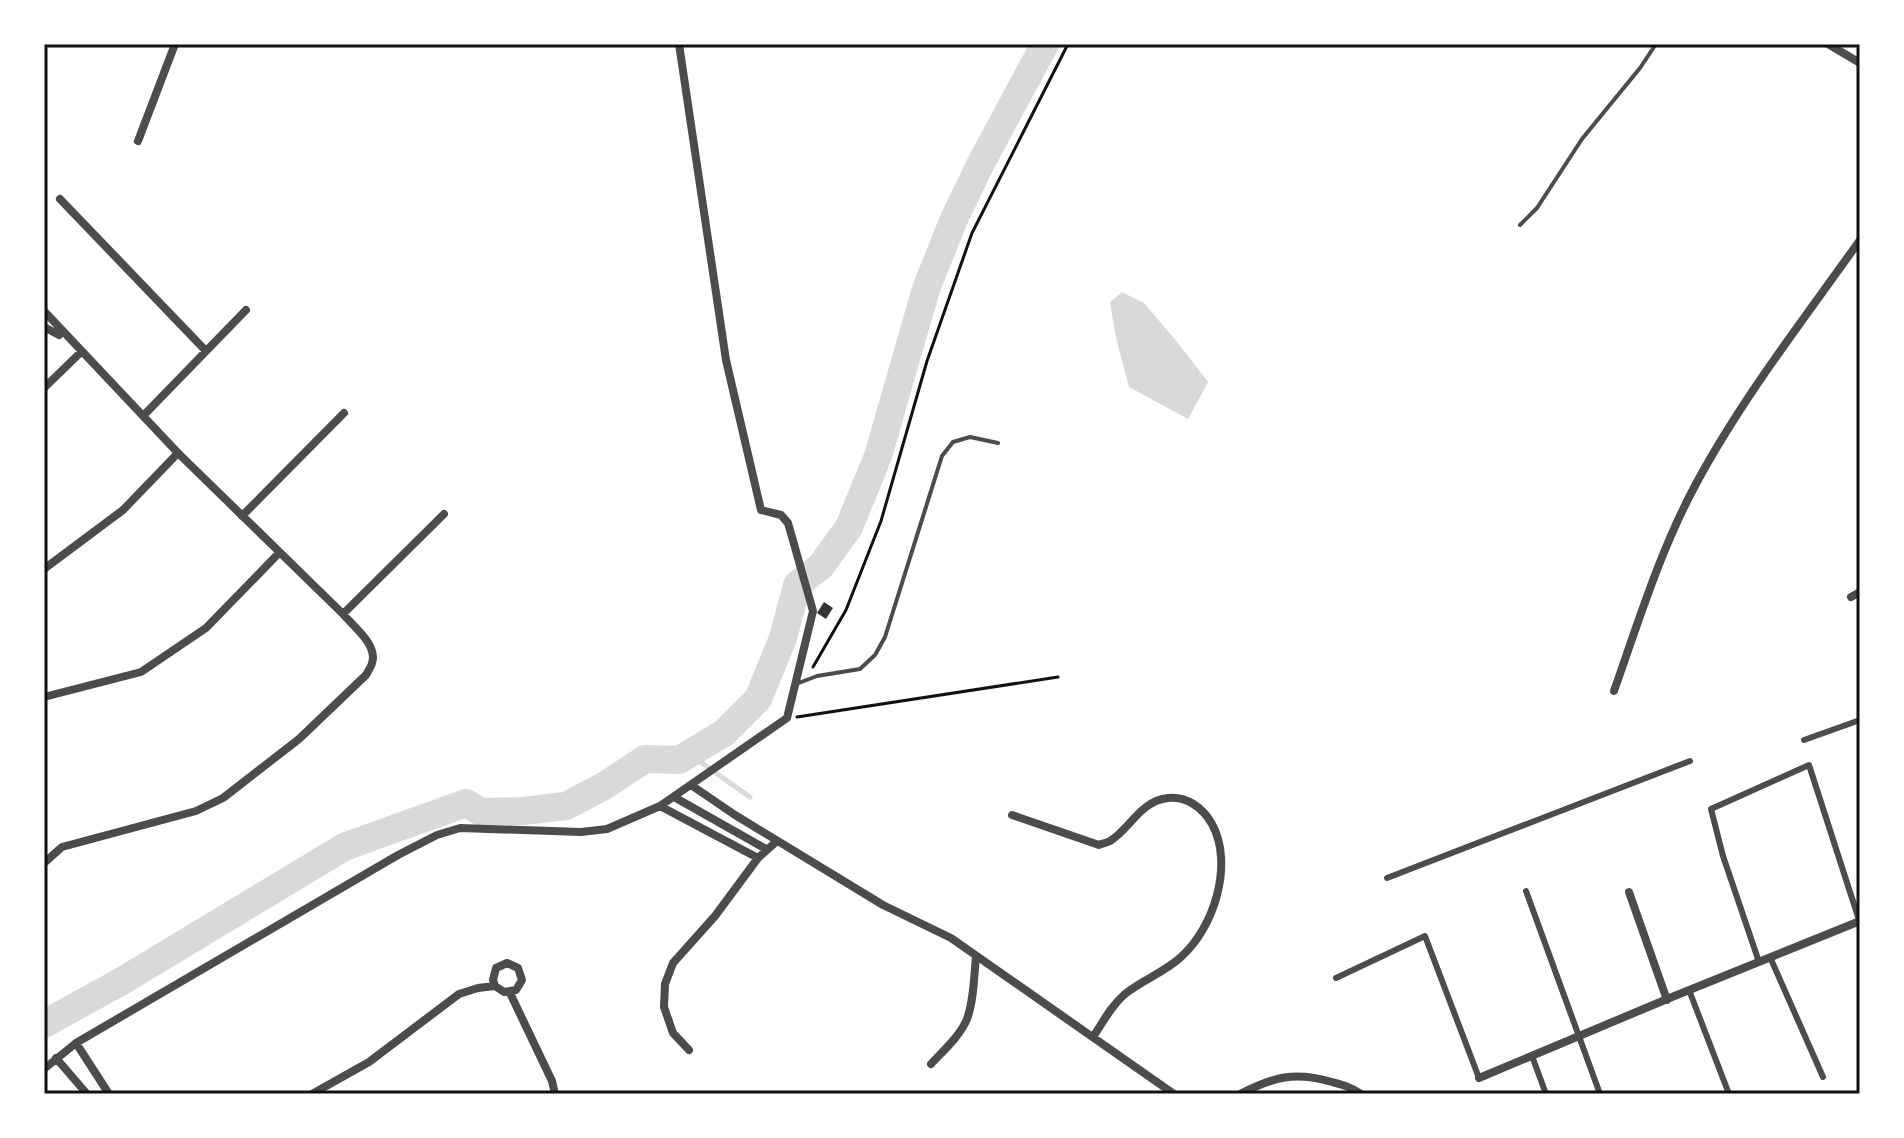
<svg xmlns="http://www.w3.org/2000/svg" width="1904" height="1138" font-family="'Work Sans',sans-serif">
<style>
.water{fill:#d9d9d9}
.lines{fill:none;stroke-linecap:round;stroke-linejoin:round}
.stream{stroke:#d9d9d9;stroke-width:5}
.river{stroke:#d9d9d9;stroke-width:28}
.building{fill:#353535}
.path{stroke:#111;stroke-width:3}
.service{stroke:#4c4c4c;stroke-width:4}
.pedestrian{stroke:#4c4c4c;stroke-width:6}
.minor{stroke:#4c4c4c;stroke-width:8}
.neatline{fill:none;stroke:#111;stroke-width:3}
</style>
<rect width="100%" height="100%" fill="#fff"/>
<!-- water -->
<path class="water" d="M 1122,292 L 1144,303 L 1178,343 L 1208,382 L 1188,419 L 1129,387 L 1116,338 L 1110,302 Z"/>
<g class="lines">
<!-- stream -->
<path class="stream" d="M 689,754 L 750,797"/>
<!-- river -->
<path class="river" d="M 44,1024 L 122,981 L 344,847 L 466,803 L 481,812 L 523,811 L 566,806 L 604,786 L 645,759 L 679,760 L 724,733 L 758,699 L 783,638 L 797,585 L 821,566 L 849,527 L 878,456 L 926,289 L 954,219 L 980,165 L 1045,44"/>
</g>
<!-- building -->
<path class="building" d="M 824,602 L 833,608 L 826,619 L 817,613 Z"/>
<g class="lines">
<!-- path -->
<path class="path" d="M 813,667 L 846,610 L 881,521 L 927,361 L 972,233 L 1068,44
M 797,717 L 1058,677"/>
<!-- service -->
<path class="service" d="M 1520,225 L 1537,208 L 1582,139 L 1640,68 L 1656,44
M 796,684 L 817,676 L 860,669 L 875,655 L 885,637 L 942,456 L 953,442 L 970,437 L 998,443"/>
<!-- pedestrian -->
<path class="pedestrian" d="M 1804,740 L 1860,720
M 1387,878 L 1690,761
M 1526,891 L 1600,1094
M 1770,957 L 1823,1077
M 1759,962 L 1723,856 L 1711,809 L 1809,765 L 1860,923
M 1336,978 L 1425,936 L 1479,1078
M 1689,990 L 1729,1094
M 1532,1056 L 1546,1094"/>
<!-- minor -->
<path class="minor" d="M 1828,44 L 1860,63
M 138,141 L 175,44
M 60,199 L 206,351
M 44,311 L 178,453 L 343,614 C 354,627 378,645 372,663 C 372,665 367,673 366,675 L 299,739 L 223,798 L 196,811 L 62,847 L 44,863
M 44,327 L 59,335
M 44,388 L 81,352
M 143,416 L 246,310
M 242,516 L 344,413
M 44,569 L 123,510 L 178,453
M 1851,597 L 1860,592
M 343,614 L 444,514
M 1614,691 C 1639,620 1661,548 1697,482 C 1743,397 1804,319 1860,240
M 44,697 L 141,672 L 206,628 L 279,553
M 691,785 L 735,815 L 883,905 L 951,938 L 1174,1094
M 674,797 L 766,849
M 660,806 L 758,858
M 1012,815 L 1099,845 C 1103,843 1107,843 1110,841 C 1130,829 1140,801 1168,798 C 1187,796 1203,808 1212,824 C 1234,864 1214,928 1181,957 C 1165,972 1142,980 1125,994 C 1111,1006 1103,1022 1093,1037
M 1629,892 L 1667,1000
M 510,993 L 552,1081 L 555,1094
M 76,1043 L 109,1094
M 689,1050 L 673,1033 L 664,1007 L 665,984 L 673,963 L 715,916 L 758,858 L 777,841
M 56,1058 L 87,1094
M 931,1064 C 944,1050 960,1036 967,1019 C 974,1000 974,976 976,956
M 44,1069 L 76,1043 L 398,855 L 437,835 L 460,828 L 581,832 L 607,829 L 660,806 L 787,718 L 813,611 L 788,523 L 781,515 L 761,510 L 726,360 L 679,44
M 1479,1078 L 1672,997 L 1860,921
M 312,1094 L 369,1062 L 459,994 L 478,988 L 495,986 L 504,992 L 516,990 L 522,980 L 518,968 L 507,963 L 496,968 L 493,980 L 495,986
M 1240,1094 C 1274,1077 1294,1071 1332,1082 C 1343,1085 1351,1087 1361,1094"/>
</g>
<!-- border -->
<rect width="1904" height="1138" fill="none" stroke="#ffffff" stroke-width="92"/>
<rect x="46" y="46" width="1812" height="1046" class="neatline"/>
</svg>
